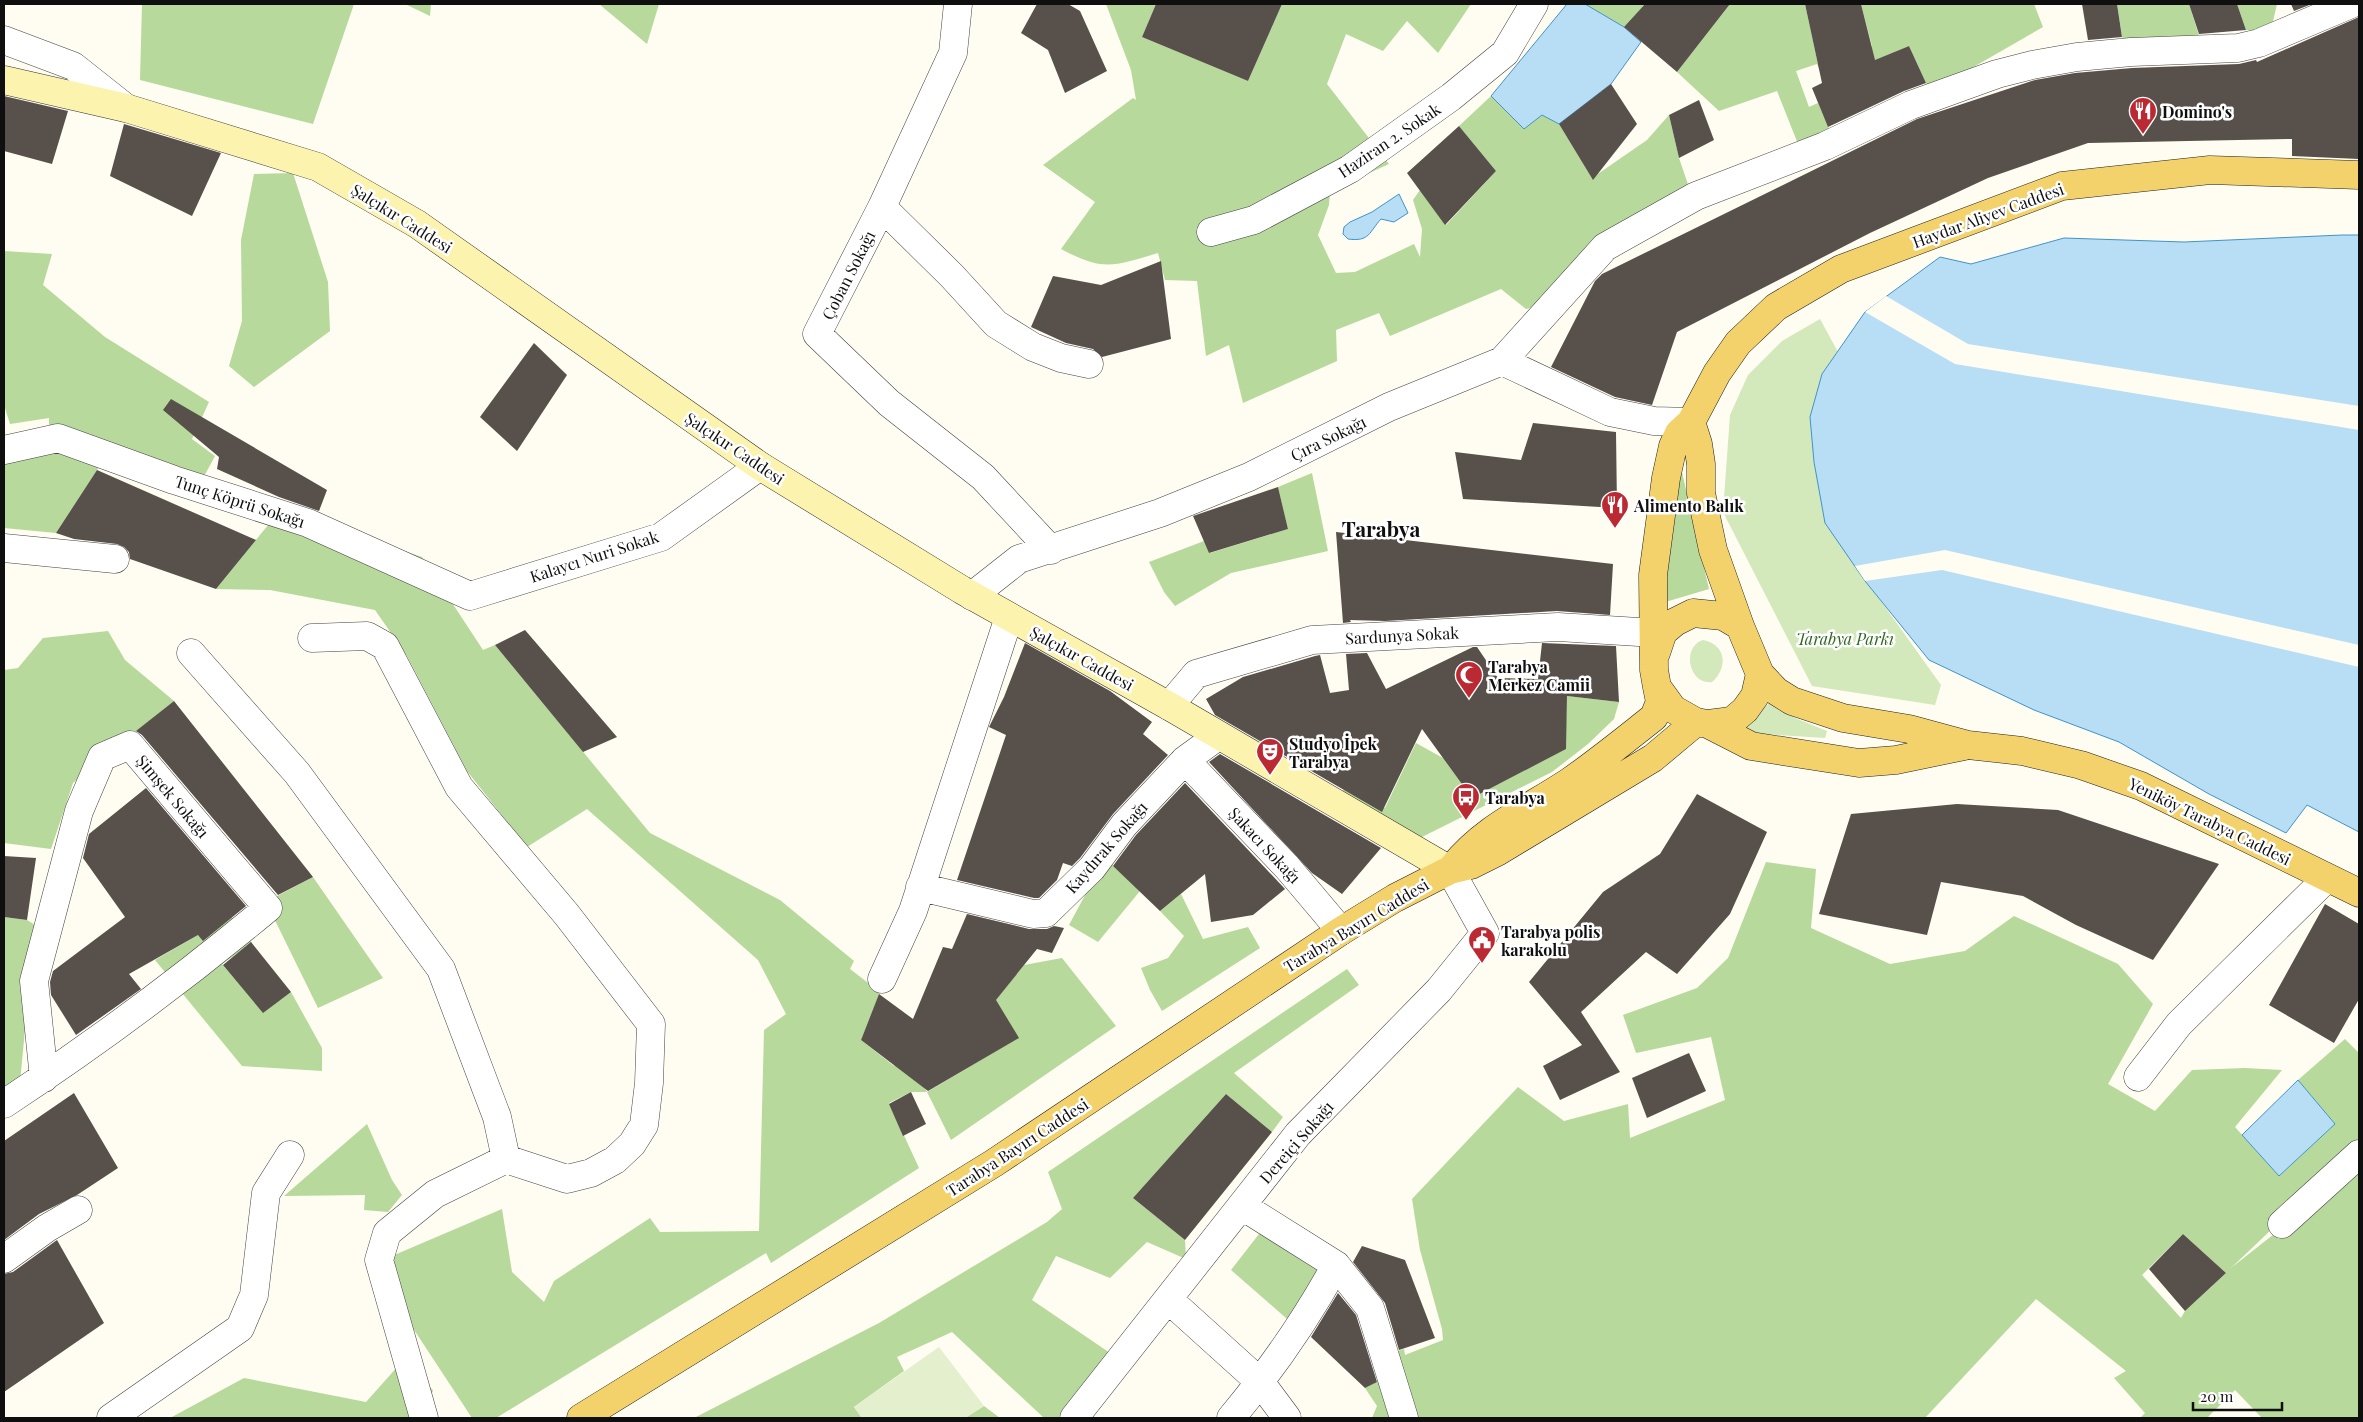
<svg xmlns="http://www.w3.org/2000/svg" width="2363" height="1422" font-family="'Playfair Display',serif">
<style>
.green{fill:#d3e8bb}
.forest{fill:#b7d99b;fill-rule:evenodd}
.pitch{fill:#e4f0cd}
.water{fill:#b7def4;stroke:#4094c9}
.pier{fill:#fffcf1}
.building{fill:#57504b}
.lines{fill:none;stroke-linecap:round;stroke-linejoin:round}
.minor-casing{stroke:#424242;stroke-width:29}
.secondary-casing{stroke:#313131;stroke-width:29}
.primary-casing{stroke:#202020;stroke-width:29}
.minor{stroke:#fff;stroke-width:28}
.secondary{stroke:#fcf3ae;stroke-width:28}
.primary{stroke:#f4d26b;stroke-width:28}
.labels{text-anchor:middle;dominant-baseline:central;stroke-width:5;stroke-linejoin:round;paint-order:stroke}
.poi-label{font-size:16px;font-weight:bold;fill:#0f0f0f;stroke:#fff;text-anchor:start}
.street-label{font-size:16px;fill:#0f0f0f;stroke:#fff}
.park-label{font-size:16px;font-style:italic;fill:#2f6520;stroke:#fff}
.district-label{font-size:21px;font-weight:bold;fill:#0f0f0f;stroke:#fff}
</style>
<rect width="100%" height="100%" fill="#fffcf1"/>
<!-- green -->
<path class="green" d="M 1820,319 L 1838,352 L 1810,417 L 1825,523 L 1941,685 L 1935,705 L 1812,686 L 1723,512 L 1730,415 L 1748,375 L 1782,341 Z
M 1703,640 C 1727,645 1728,668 1712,682 C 1689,685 1681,647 1703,640 Z
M 1771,702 L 1795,718 L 1827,731 L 1825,738 L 1764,734 L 1739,729 Z"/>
<!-- forest -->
<path class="forest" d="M 142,4 L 354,4 L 313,124 L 140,80 Z
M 405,4 L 431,4 L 430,16 Z
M 599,4 L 659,4 L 647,44 Z
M 1106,4 L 1156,4 L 1142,37 L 1248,81 L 1282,4 L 1471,4 L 1438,53 L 1407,21 L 1383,51 L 1346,34 L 1327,84 L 1389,164 L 1330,191 L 1329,205 L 1318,235 L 1336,273 L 1355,272 L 1414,244 L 1420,257 L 1422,229 L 1413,200 L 1420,190 L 1446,225 L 1496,171 L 1459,126 L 1491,96 L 1524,128 L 1542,115 L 1559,124 L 1592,178 L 1647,140 L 1669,115 L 1679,158 L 1695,205 L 1622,248 L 1552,304 L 1526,309 L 1501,289 L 1390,336 L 1379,313 L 1336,330 L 1337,361 L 1243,403 L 1229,345 L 1206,356 L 1197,281 L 1165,280 L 1158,253 C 1114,266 1104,272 1061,249 L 1095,202 L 1043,165 L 1133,98 L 1136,100 L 1131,70 Z
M 1585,4 L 1645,4 L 1624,27 Z
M 1730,4 L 1805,4 L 1818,64 L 1872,46 L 1861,4 L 2034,4 L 2043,27 L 1930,92 L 1909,46 L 1824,82 L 1817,64 L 1796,71 L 1809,107 L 1818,103 L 1833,138 L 1800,149 L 1777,91 L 1719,111 L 1677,72 Z
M 2117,4 L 2189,4 L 2201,42 L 2123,42 Z
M 2237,4 L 2277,4 L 2271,30 L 2246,30 Z
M 293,173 L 328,282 L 330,331 L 254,387 L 229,366 L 242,321 L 241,240 L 254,174 Z
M 4,251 L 52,254 L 43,285 L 105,337 L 209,402 L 192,439 L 215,456 L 201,482 L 49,430 L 49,418 L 10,424 L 4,405 Z
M 58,451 L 101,464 L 56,533 L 4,528 L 4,463 Z
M 1678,455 L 1709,589 L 1662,603 Z
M 1312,473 L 1328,551 L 1231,573 L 1175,606 L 1164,592 L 1149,562 L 1204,541 L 1210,553 L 1288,529 L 1278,487 Z
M 282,508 L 422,557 L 483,650 L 495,645 L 650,833 L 780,900 L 854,961 L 850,969 L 880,992 L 861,1040 L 894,1066 L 926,1029 L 966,1037 L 1024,965 L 1062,958 L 1116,1026 L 951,1140 L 927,1092 L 911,1092 L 889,1103 L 919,1168 L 771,1263 L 766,1253 L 496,1418 L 472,1418 L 403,1313 L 392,1256 L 502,1209 L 512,1272 L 544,1302 L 554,1281 L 650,1218 L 660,1232 L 759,1231 L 764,1030 L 786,1014 L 758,960 L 587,809 L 527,847 L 467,771 L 407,656 L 375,610 L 270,590 L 216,589 ZM 1018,1038 L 927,1092 L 916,1073 Z
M 108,631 L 125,660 L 174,701 L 73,783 L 51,849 L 4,843 L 4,670 L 18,668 L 43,638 Z
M 1567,696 L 1619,702 L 1614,719 L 1588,744 L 1552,772 L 1414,841 L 1337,797 L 1347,786 L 1385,808 L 1416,743 L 1443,758 L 1472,798 L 1565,749 Z
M 1105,858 L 1140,891 L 1098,942 L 1069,925 Z
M 1766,862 L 1816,869 L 1811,928 L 1890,964 L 1965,951 L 2014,916 L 2118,964 L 2153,1004 L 2108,1084 L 2155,1111 L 2192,1070 L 2245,1068 L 2282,1070 L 2235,1127 L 2279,1176 L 2335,1124 L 2298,1080 L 2345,1039 L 2359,1053 L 2359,1146 L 2231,1268 L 2359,1167 L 2359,1418 L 2262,1418 L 2235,1390 L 2207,1418 L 2140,1418 L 2145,1413 L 2114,1378 L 2126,1371 L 2036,1299 L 1925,1418 L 1372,1418 L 1377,1406 L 1365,1388 L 1390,1375 L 1392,1353 L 1404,1349 L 1405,1355 L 1443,1340 L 1442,1329 L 1420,1250 L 1412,1199 L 1518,1087 L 1564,1121 L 1628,1104 L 1630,1138 L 1725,1100 L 1711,1037 L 1636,1053 L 1623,1015 L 1697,988 L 1728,958 ZM 2183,1234 L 2226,1273 L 2185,1311 L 2181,1318 L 2142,1275 Z
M 313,877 L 383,978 L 318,1008 L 266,902 Z
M 1181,894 L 1203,939 L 1248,927 L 1260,948 L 1162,1011 L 1150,990 L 1141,968 L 1168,958 L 1184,936 L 1160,911 Z
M 231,916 L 252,943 L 222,964 L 263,1012 L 291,992 L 322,1048 L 322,1071 L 242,1066 L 155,960 Z
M 4,917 L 27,920 L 35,925 L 20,1082 L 4,1093 Z
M 1347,969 L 1359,985 L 1234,1073 L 1283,1117 L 1272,1132 L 1226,1094 L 1133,1198 L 1185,1240 L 1186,1259 L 1147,1242 L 1110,1278 L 1056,1256 L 1032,1300 L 1113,1355 L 1058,1418 L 1044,1418 L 952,1332 L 897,1357 L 904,1371 L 854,1407 L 862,1418 L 694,1418 L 879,1323 L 1047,1222 L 1062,1209 L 1048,1172 Z
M 367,1124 L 392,1180 L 402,1195 L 388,1212 L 364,1210 L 365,1195 L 284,1196 Z
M 1266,1225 L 1331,1276 L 1294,1325 L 1231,1270 Z
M 399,1365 L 433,1390 L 425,1418 L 170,1418 L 244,1378 L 366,1402 Z
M 984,1406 L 1000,1418 L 965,1418 Z"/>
<!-- pitch -->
<path class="pitch" d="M 939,1347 L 984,1406 L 965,1418 L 862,1418 L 854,1407 Z"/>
<!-- water -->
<path class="water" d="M 1567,4 L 1585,4 L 1624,27 L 1641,42 L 1611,84 L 1559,124 L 1542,115 L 1524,129 L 1491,96 Z
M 1399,194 L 1408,213 L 1394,222 L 1381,219 C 1369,232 1370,242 1348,239 L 1343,234 L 1344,227 L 1350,222 L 1372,212 Z
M 2342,235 L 2359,235 L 2359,832 L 2307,805 L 2286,833 L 2209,794 L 2119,742 L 2034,710 L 1929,660 L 1865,581 L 1825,523 L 1814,462 L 1810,417 L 1822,374 L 1865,312 L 1940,257 L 1971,264 L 2064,238 L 2184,242 Z
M 2298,1080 L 2335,1124 L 2279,1176 L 2242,1135 Z"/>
<!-- pier -->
<path class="pier" d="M 1886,296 L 1968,344 L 2359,406 L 2359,430 L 1955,364 L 1865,312 Z
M 1945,550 L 2359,645 L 2359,667 L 1942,570 L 1865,581 L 1855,566 Z"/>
<!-- building -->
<path class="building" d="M 1037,4 L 1068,4 L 1080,11 L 1107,71 L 1065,93 L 1048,50 L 1021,33 Z
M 1156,4 L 1282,4 L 1248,81 L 1142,37 Z
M 1645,4 L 1730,4 L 1677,72 L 1624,27 Z
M 1805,4 L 1861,4 L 1875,60 L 1909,46 L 1926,83 L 1904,91 L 1828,127 L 1812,88 L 1822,83 Z
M 2082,4 L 2117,4 L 2122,37 L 2088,40 Z
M 2189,4 L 2237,4 L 2246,30 L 2199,34 Z
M 2291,4 L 2312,4 L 2294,11 Z
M 2359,17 L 2359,159 L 2292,156 L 2292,139 L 2088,143 L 1988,178 L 1870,233 L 1677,332 L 1652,405 L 1615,397 L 1551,367 L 1595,281 L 1602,274 L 1917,119 L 2035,80 L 2075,73 L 2132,68 L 2239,64 L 2256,60 L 2257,62 Z
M 1611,84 L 1637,124 L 1593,180 L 1559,124 Z
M 4,96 L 68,111 L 52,164 L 4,151 Z
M 1699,100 L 1714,140 L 1679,158 L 1669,115 Z
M 124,124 L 221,153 L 192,216 L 110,176 Z
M 1459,126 L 1496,171 L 1445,225 L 1407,173 Z
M 1161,261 L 1171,339 L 1102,357 L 1093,349 L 1066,343 L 1031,327 L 1053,276 L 1101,285 Z
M 534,343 L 567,375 L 517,451 L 480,417 Z
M 171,399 L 327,490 L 319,511 L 279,497 L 217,469 L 219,457 L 163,410 Z
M 1533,423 L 1616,432 L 1617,508 L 1463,499 L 1455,452 L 1521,460 Z
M 97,470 L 256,540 L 216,589 L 130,559 L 129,552 L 124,547 L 117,544 L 74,539 L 56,533 Z
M 1278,487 L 1288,529 L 1209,553 L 1193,516 Z
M 1336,532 L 1613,564 L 1610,615 L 1557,611 L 1385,621 L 1350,620 L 1351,622 L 1343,623 Z
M 525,630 L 617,737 L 583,752 L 495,645 Z
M 1025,643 L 1110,691 L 1152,722 L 1143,734 L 1168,755 L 1113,814 L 1080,858 L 1072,866 L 1063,863 L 1057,880 L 1039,898 L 1034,898 L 957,880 L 1006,735 L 989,727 L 1004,697 Z
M 1542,643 L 1616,646 L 1619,702 L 1567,696 L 1566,749 L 1472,798 L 1422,729 L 1382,812 L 1215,715 L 1206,699 L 1243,677 L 1315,656 L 1320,655 L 1330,693 L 1349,690 L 1346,654 L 1367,653 L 1386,689 L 1473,647 L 1477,647 L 1498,678 L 1538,679 Z
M 174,701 L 313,877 L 278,895 L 142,735 L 136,731 Z
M 1220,754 L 1381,848 L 1342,894 L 1312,873 L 1209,762 Z
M 1185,783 L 1285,889 L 1253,915 L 1211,922 L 1205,874 L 1160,911 L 1113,866 L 1136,835 Z
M 146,788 L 246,906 L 203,941 L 198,935 L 129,974 L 141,989 L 76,1035 L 51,995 L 50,982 L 53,971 L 125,917 L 83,858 L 89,834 Z
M 1697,794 L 1767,832 L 1730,914 L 1677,974 L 1646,952 L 1581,1012 L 1620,1072 L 1560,1100 L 1543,1066 L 1582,1045 L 1529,982 L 1603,892 L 1660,854 Z
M 1957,804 L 2058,810 L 2219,864 L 2153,960 L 2076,925 L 2023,896 L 1941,882 L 1927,935 L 1819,914 L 1851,814 Z
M 4,856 L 36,858 L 27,920 L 4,917 Z
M 2325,904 L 2359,924 L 2359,999 L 2334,1043 L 2269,1005 Z
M 967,914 L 1029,929 L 1047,929 L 1054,926 L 1064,928 L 1052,953 L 1037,949 L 996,1000 L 1019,1038 L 928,1091 L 861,1040 L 879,994 L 913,1019 L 943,947 L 952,949 Z
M 251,942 L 291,992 L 263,1013 L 223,965 Z
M 1689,1053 L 1706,1091 L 1647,1118 L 1632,1078 Z
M 911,1092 L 926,1124 L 903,1136 L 889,1104 Z
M 74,1093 L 118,1168 L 77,1195 L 39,1214 L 4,1240 L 4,1141 Z
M 1226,1094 L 1272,1132 L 1185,1240 L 1133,1198 Z
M 2183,1234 L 2226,1273 L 2185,1311 L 2149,1269 Z
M 57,1240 L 104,1323 L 4,1392 L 4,1274 L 13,1272 Z
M 1362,1246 L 1405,1260 L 1435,1338 L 1399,1350 L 1385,1303 L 1353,1262 Z
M 1338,1293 L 1356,1315 L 1377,1382 L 1365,1388 L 1311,1337 Z"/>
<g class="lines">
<defs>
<path id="minor" d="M 958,4 L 953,53 L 882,207 L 817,334 L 889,403 L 983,477 L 1051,550
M 4,40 L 73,66 L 126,108
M 882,207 L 952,276 L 996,324 L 1033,347 L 1061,358 L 1089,364
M 1211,232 L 1254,220 L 1350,169 L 1451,97 L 1505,53 L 1534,4
M 1502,361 L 1605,247 L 1696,196 L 1825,146 L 1911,105 L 1997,74 L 2032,65 L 2077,57 L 2131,52 L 2238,48 L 2259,43 L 2351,4
M 4,450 L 58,438 L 174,480 L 308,523 L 470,596 L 661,537 L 760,466
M 4,548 L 115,559
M 972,596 L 1019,559 L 1160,513 L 1249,477 L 1389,407 L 1502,361 L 1610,412 L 1654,421 L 1691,422
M 312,638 L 367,636 L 385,646 L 459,787 L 567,915 L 651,1024 L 649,1083 L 644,1125 L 632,1144 L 615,1160 L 591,1173 L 567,1179 L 506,1159
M 191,653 L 297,773 L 441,969 L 497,1117 L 506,1159 L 435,1194 L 387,1233 L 379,1260 L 424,1418
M 1169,706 L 1196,674 L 1312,640 L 1558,627 L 1655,633
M 1185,760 L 1287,867 L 1341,931
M 920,887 L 1033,914 L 1046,913 L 1092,868 L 1124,825 L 1185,760 L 1218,736
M 882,979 L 913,911 L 1009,617
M 2138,1077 L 2179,1024 L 2327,878
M 4,1104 C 95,1044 184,978 268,908 L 130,745 L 102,757 L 79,811 L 34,981 L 44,1078
M 1242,1206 L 1336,1265 L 1370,1308 L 1404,1418
M 2282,1224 L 2359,1154
M 4,1259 L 47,1228 L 78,1210
M 1168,1299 L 1261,1383 L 1287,1418
M 111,1418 L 240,1328 L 254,1295 L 266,1193 L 290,1155
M 1074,1418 L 1298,1134 L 1439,990 L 1485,933 L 1450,870
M 1231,1418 C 1271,1370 1306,1320 1336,1265"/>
<path id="secondary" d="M 4,80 L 126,108 L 318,167 L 417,224 L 760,466 L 962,590 L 1169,706 L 1450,870"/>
<path id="primary" d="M 1691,422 L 1698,444 L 1701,464 L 1701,493 L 1713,550 L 1740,626 L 1760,674 L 1776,691 L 1792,701 L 1843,718 L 1909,729 L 1968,745 L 2022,751 L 2081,765 L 2141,786 L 2359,893
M 1656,653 L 1663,632 L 1675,622 L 1693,613 L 1723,616 L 1740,626
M 1760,674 L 1755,696 L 1745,710 L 1732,721 L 1708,724 L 1696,722 L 1673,709 L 1657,687 L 1654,670 L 1653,575 L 1666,478 L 1673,446 L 1679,433 L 1691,422 L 1717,373 L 1738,343 L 1776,307 L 1841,269 L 2062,186 L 2210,170 L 2359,175
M 1708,724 L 1751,746 L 1859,763 L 1896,760 L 1964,746
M 1453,867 C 1484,828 1528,809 1569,782 C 1598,762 1626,739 1654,717 L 1660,702 L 1657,687
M 581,1418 L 994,1163 L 1341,931 L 1395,898 L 1450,870 L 1471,865 L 1497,852 L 1653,758 L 1696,722"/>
</defs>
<!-- minor casing -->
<use href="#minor" class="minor-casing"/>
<!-- secondary casing -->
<use href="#secondary" class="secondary-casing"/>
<!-- primary casing -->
<use href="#primary" class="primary-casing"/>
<!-- minor -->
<use href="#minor" class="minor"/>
<!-- secondary -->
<use href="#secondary" class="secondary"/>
<!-- primary -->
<use href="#primary" class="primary"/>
</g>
<!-- icons -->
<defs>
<symbol id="restaurant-pin" viewBox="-11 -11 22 30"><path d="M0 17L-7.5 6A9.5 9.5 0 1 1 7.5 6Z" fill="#bb2a32" stroke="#fff"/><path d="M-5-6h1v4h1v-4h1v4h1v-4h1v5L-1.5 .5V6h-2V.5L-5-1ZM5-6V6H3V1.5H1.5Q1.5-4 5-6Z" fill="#fff"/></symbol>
<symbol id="mosque-pin" viewBox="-11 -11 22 30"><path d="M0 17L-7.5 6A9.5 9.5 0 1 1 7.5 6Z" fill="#bb2a32" stroke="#fff"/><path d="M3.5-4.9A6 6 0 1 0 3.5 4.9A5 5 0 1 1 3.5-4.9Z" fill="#fff"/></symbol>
<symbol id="theatre-pin" viewBox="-11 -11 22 30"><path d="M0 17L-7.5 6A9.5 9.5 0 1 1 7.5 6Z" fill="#bb2a32" stroke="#fff"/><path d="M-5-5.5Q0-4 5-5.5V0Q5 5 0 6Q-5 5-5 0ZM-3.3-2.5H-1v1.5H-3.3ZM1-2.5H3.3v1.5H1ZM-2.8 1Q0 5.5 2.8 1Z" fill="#fff"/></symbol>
<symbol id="bus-pin" viewBox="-11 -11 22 30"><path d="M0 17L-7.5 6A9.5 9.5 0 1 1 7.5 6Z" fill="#bb2a32" stroke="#fff"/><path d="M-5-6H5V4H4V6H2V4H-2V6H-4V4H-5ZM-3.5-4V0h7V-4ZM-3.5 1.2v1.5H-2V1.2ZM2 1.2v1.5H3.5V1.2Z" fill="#fff"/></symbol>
<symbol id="civic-pin" viewBox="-11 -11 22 30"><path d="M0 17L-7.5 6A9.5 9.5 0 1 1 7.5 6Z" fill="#bb2a32" stroke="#fff"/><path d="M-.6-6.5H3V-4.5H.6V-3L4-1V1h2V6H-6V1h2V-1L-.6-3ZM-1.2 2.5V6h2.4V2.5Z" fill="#fff"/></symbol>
</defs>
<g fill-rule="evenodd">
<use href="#restaurant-pin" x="2127" y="95" width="32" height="43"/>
<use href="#restaurant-pin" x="1599" y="489" width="32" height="43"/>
<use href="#mosque-pin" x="1453" y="659" width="32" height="43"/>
<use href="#theatre-pin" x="1254" y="736" width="32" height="43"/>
<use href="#bus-pin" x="1450" y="781" width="32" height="43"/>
<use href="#civic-pin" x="1466" y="924" width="32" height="43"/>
</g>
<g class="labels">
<!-- poi labels -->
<g class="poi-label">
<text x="2162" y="111">Domino's</text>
<text x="1634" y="505">Alimento Balık</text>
<text x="1488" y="666">Tarabya<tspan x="1488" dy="18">Merkez Camii</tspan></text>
<text x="1289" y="743">Studyo İpek<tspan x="1289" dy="18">Tarabya</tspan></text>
<text x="1485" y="797">Tarabya</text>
<text x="1501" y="931">Tarabya polis<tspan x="1501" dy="18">karakolu</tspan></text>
</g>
<!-- street labels -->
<g class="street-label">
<text transform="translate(1389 140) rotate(-34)">Haziran 2. Sokak</text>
<text transform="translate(1988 215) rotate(-20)">Haydar Aliyev Caddesi</text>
<text transform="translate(402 218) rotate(32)">Şalçıkır Caddesi</text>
<text transform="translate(848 275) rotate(-63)">Çoban Sokağı</text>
<text transform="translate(1328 438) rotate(-26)">Çıra Sokağı</text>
<text transform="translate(735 448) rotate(34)">Şalçıkır Caddesi</text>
<text transform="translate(240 501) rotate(18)">Tunç Köprü Sokağı</text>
<text transform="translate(594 556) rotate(-18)">Kalaycı Nuri Sokak</text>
<text transform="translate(1402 635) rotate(-3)">Sardunya Sokak</text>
<text transform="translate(1082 658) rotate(29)">Şalçıkır Caddesi</text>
<text transform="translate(173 796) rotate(50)">Şimşek Sokağı</text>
<text transform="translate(2210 821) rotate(26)">Yeniköy Tarabya Caddesi</text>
<text transform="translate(1265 845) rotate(47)">Şakacı Sokağı</text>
<text transform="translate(1106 847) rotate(-49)">Kaydırak Sokağı</text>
<text transform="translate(1356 925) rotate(-31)">Tarabya Bayırı Caddesi</text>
<text transform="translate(1296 1142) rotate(-49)">Dereiçi Sokağı</text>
<text transform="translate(1017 1147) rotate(-33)">Tarabya Bayırı Caddesi</text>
</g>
<!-- park labels -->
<g class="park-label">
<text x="1845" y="638">Tarabya Parkı</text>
</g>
<!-- district labels -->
<g class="district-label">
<text x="1381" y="528">Tarabya</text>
</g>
</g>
<!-- border -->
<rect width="2363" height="1422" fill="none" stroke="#0f0f0f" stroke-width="10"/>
<!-- scale -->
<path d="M2193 1402v8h89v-8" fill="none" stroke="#0f0f0f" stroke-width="2.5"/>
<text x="2200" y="1402" font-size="15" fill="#0f0f0f" stroke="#ffffff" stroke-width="4" paint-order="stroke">20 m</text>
</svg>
